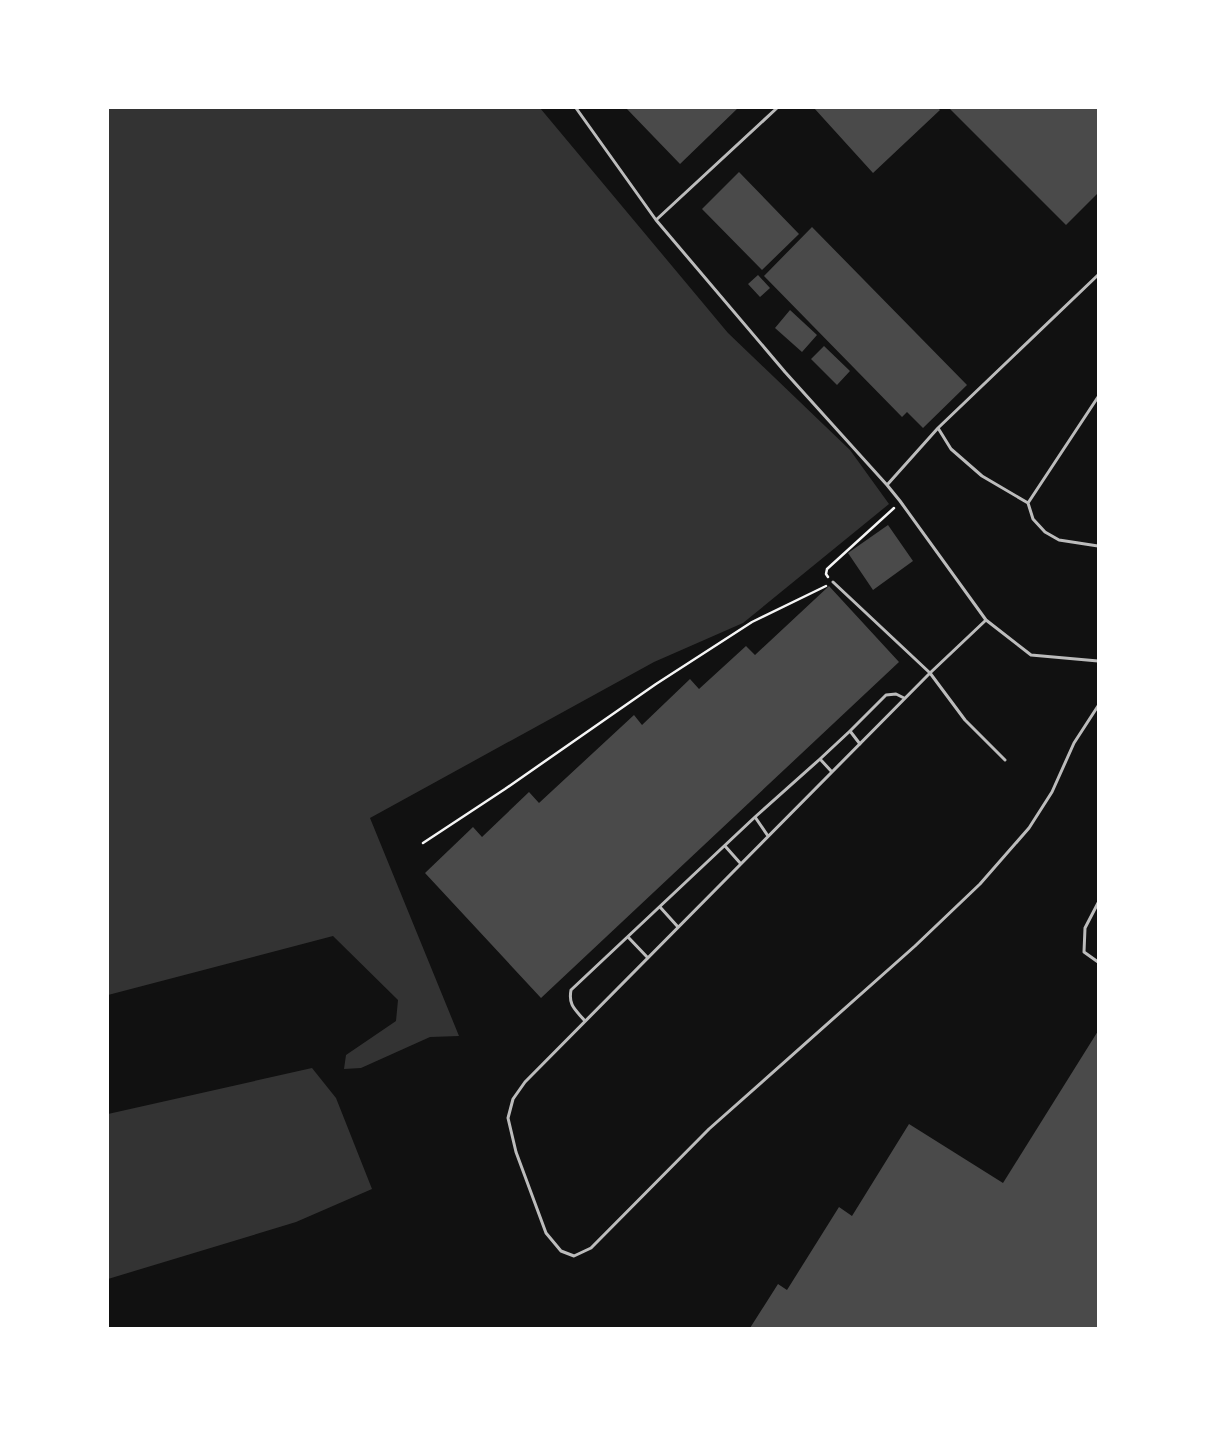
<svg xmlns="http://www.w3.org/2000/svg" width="1206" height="1436" font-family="Poppins,sans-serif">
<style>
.water{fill:#333}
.building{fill:#4a4a4a}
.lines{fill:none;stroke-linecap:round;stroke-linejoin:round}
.path{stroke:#f5f5f5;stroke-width:2.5}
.service{stroke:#bcbcbc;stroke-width:3}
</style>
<rect width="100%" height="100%" fill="#111"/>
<!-- water -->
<path class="water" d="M 108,108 L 540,108 L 728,333 L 850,450 L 889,504 L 743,623 L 654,662 L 370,818 L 459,1036 L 430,1037 L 361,1068 L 344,1069 L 346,1055 L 396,1021 L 398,1000 L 333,936 L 108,995 Z
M 312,1068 L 336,1098 L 372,1189 L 296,1222 L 108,1279 L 108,1114 Z"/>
<!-- building -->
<path class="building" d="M 626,108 L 738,108 L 680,164 Z
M 814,108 L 938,108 L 940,110 L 873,173 Z
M 949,108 L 1098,108 L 1098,193 L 1066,225 Z
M 739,172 L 799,234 L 762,270 L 702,209 Z
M 812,227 L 967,385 L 923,428 L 907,412 L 902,417 L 764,276 Z
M 758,275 L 770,288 L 760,297 L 748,284 Z
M 790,310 L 817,335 L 802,352 L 775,328 Z
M 824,346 L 850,371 L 837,385 L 811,359 Z
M 888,525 L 913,561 L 873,590 L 848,553 Z
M 829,586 L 899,662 L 541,998 L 425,873 L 473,827 L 482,837 L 529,792 L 539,803 L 634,715 L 642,725 L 690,679 L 699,689 L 746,646 L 755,655 Z
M 1098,1031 L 1098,1328 L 750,1328 L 778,1284 L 787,1290 L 839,1207 L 852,1216 L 909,1124 L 1003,1183 Z"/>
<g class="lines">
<!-- path -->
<path class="path" d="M 828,577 L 826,574 L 827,569 L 894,508
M 423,843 L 505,789 L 656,684 L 752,622 L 826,586"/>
<!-- service -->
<path class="service" d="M 576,108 L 656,220
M 777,108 L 656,220 L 785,372 L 887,485
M 1098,275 L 938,428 L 887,485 L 900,501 L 986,620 L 1031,655 L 1098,661
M 1098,397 L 1028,503 L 1033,519 L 1045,532 L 1059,540 L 1098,546
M 938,428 L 951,449 L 982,476 L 1028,503
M 833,582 L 930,673 L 965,720 L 1005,760
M 986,620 L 930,673 L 525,1082 L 513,1099 L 508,1118 L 516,1152 L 546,1233 L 561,1251 L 574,1256 L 591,1248 L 709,1129 L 915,946 L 980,884 L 1029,828 L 1052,792 L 1074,743 L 1098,706
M 860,744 L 850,731 L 886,695 L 896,694 L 904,698
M 820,759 L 850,731
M 768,836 L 755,817 L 820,759 L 832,772
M 725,846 L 741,864
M 1098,903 L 1085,928 L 1084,952 L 1098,962
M 660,907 L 678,927
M 628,937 L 648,958
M 585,1021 C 576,1010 568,1006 571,990 L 755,817"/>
</g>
<!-- border -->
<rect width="1206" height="1436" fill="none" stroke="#ffffff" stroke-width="218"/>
</svg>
